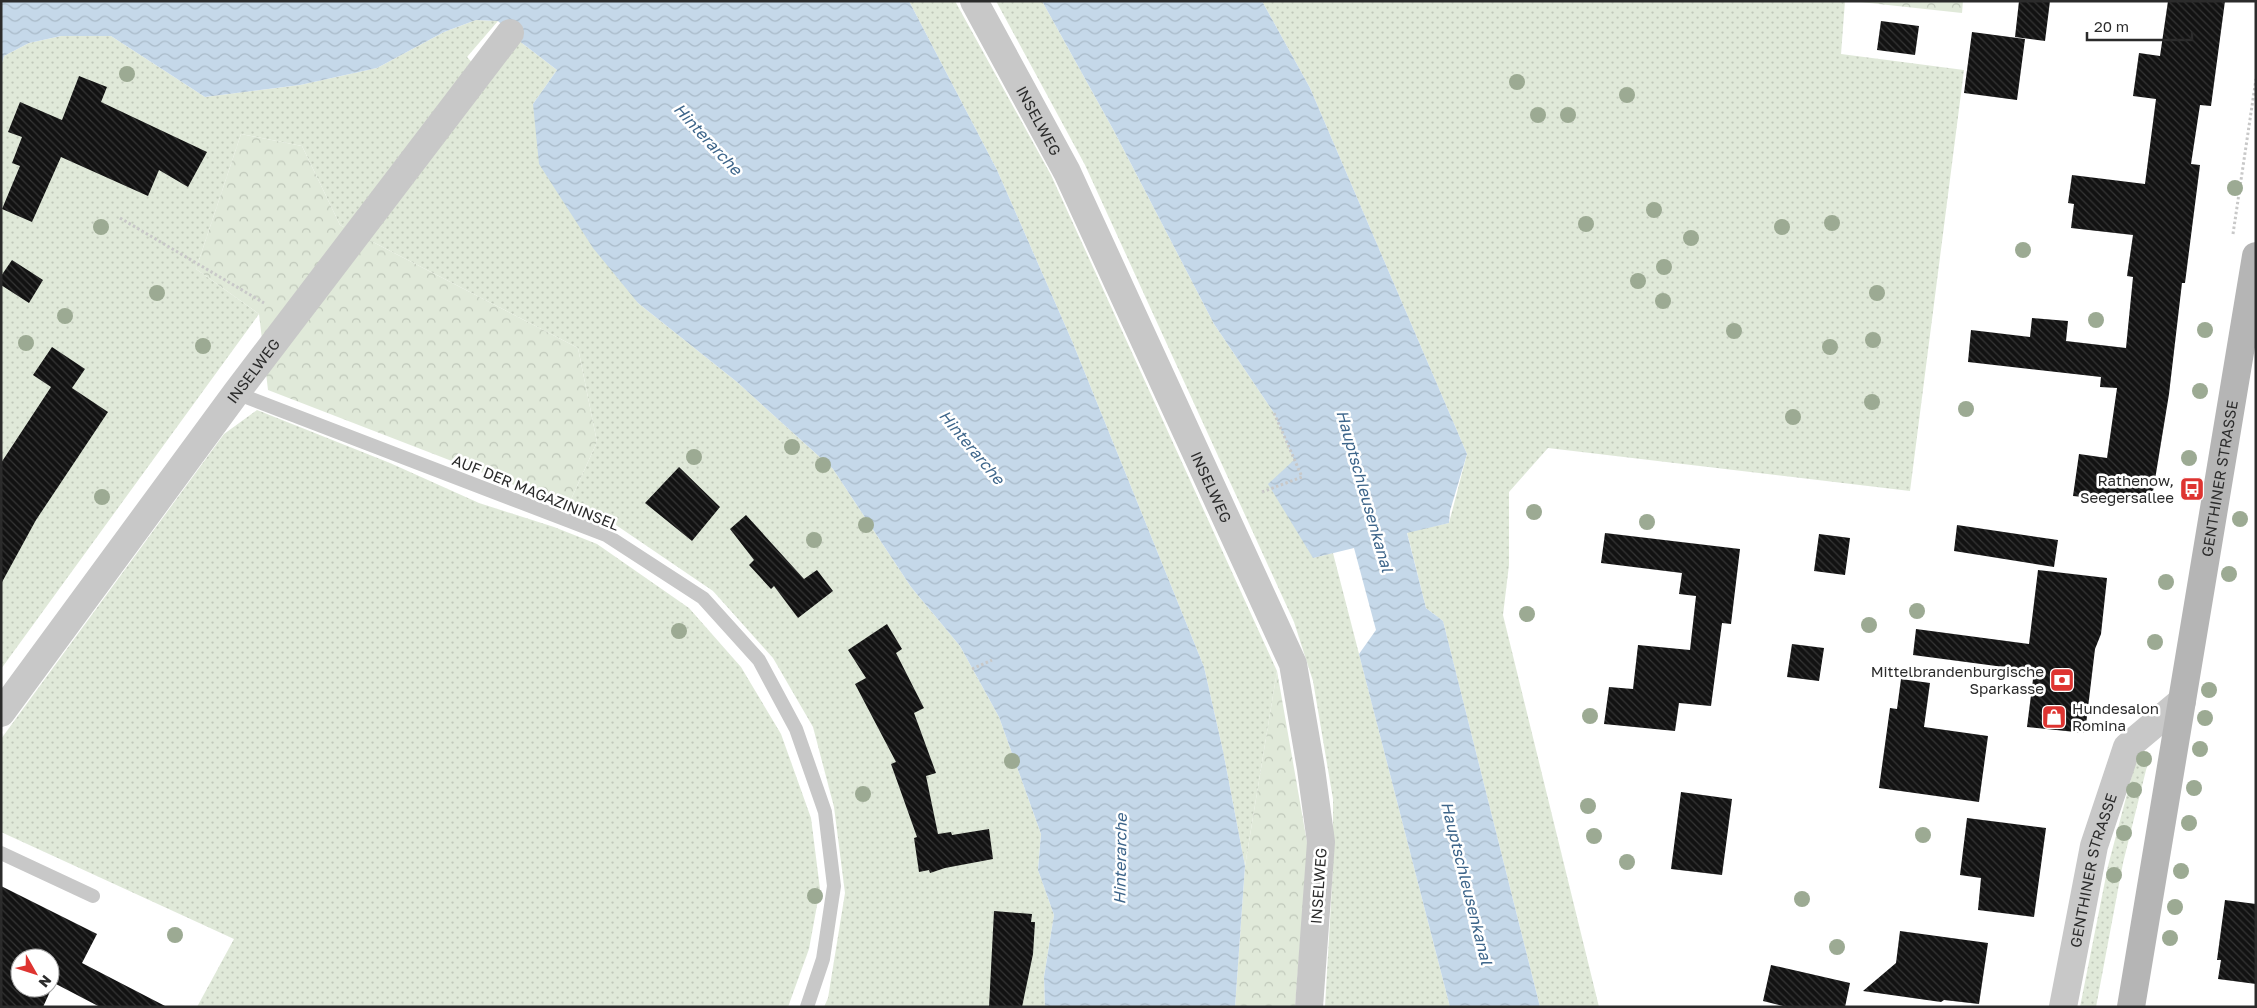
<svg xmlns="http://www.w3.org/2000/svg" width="2257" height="1008" font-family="'Golos Text',sans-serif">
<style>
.grass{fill:url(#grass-dots)}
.forest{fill:url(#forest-crowns)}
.water{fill:url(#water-waves)}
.building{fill:url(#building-back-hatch);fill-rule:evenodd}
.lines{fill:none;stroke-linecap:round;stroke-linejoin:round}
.path{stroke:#c8c8c8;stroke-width:3;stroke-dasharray:2.5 2.5;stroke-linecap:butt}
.service{stroke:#c8c8c8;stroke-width:14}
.minor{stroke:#c8c8c8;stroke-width:28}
.secondary{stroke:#b5b5b5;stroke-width:28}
.tree{fill:#9caa93}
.labels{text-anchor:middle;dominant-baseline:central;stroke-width:5;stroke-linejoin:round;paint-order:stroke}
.street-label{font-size:15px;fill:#2b2b2b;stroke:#fff}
.poi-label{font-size:15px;fill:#2b2b2b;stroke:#fff;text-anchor:end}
.water-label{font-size:16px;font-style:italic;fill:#3d658a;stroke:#fff}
</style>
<defs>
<pattern id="grass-dots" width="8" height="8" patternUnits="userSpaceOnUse" patternTransform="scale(1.25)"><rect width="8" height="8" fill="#e0e9d9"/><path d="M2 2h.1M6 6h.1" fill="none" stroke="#c0c8ba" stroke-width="1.8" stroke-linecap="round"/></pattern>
<pattern id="forest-crowns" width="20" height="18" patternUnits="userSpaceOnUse" patternTransform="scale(1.25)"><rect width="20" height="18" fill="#e0e9d9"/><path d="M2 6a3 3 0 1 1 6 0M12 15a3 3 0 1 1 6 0" fill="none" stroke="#c0c8ba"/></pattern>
<pattern id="water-waves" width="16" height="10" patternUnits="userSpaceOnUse" patternTransform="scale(1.25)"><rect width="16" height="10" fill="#c5d8e9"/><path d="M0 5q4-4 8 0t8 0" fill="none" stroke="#a9bac8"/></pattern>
<pattern id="building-back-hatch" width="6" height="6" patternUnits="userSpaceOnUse" patternTransform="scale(1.25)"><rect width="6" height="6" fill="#121212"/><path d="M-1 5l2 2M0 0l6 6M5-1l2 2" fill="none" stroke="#353535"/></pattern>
</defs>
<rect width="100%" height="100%" fill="#fff"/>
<!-- grass -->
<path class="grass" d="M 909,1 L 955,1 L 1051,175 L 1277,671 L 1245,866 L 1223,751 L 1204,667 L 1072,341 L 997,170 Z
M 996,1 L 1042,1 L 1114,131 L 1214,324 L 1274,413 L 1294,460 L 1313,558 L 1333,553 L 1450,1007 L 1325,1007 L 1333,868 L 1333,799 L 1313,681 L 1294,622 L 1085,165 Z
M 1262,1 L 1845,1 L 1841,54 L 1964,70 L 1910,491 L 1548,448 L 1509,492 L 1509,565 L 1503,615 L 1599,1007 L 1540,1007 L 1443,621 L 1426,608 L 1407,532 L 1449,523 L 1467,454 L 1310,88 Z
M 476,20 L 498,21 L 467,57 L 488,80 L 518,40 L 557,70 L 533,104 L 638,303 L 737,382 L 833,469 L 911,587 L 960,646 L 999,717 L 1041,834 L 1038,870 L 1054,915 L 1044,977 L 1045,1007 L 824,1007 L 828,998 L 845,893 L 834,807 L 813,727 L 773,658 L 713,591 L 613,523 L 568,506 L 597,442 L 578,348 L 340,225 L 302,146 L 241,134 L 196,269 L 259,314 L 1,669 L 1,66 L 4,56 L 29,43 L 61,36 L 111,36 L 205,97 L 300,85 L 377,68 L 444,32 Z
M 257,410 L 390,463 L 479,503 L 554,527 L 597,544 L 689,608 L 741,667 L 781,734 L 811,818 L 820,889 L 809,949 L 788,1007 L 197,1007 L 234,939 L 1,832 L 1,739 L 224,434 Z
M 2144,751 L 2149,758 L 2123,863 L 2096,1007 L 2080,1007 L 2108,866 L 2137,756 Z"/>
<!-- forest -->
<path class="forest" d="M 1851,1 L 1963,1 L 1962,13 Z
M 241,134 L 302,146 L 340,225 L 578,348 L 597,442 L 568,506 L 268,390 L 259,314 L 196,269 Z
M 1277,671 L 1308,848 L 1295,1007 L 1235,1007 L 1245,866 Z"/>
<!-- water -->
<path class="water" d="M 1,1 L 909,1 L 997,170 L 1072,341 L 1204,667 L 1223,751 L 1245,866 L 1235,1007 L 1045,1007 L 1044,977 L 1054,915 L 1038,870 L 1041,834 L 999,717 L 960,646 L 911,587 L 833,469 L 737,382 L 638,303 L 593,248 L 539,164 L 533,104 L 557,70 L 518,40 L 498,21 L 476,20 L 444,32 L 377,68 L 300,85 L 205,97 L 111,36 L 61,36 L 29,43 L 4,56 L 1,66 Z
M 1042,1 L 1262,1 L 1310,88 L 1467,454 L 1450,511 L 1449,523 L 1407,533 L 1426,608 L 1443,621 L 1540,1007 L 1450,1007 L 1359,654 L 1376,630 L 1354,548 L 1313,558 L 1268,484 L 1294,460 L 1274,413 L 1214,324 L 1114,131 Z"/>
<!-- building -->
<path class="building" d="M 2019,1 L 2050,1 L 2045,41 L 2015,37 Z
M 2168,1 L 2225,1 L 2211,106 L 2200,105 L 2191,164 L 2200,165 L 2185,283 L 2182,283 L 2169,394 L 2151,504 L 2073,496 L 2079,454 L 2107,458 L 2117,388 L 2100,387 L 2101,377 L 1968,362 L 1971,330 L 2030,337 L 2032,318 L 2068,321 L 2066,341 L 2126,348 L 2133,277 L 2127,276 L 2133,235 L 2071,228 L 2074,204 L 2068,203 L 2072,175 L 2145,184 L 2156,99 L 2133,96 L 2139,53 L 2160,56 Z
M 1881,21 L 1919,26 L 1915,55 L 1877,50 Z
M 1972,32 L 2025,39 L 2017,100 L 1964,93 Z
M 79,76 L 107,87 L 101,102 L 207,152 L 188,187 L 159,170 L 148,196 L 61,157 L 32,222 L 2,209 L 20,166 L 12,163 L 22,137 L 8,132 L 20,102 L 62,120 Z
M 12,260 L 43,280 L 29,303 L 1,285 L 1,276 Z
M 52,347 L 85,369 L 72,388 L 108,412 L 36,520 L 1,584 L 1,463 L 51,387 L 33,375 Z
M 679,467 L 720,507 L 692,541 L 645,503 Z
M 746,515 L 804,579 L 817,570 L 833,591 L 798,618 L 774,586 L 771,589 L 749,565 L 754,560 L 730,529 Z
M 1957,525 L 2058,540 L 2054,567 L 1954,551 Z
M 1605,533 L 1740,549 L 1731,624 L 1722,623 L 1711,706 L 1679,703 L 1675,731 L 1604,724 L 1609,687 L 1633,689 L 1638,645 L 1690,650 L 1696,596 L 1679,594 L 1682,573 L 1601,563 Z
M 1819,534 L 1850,538 L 1845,575 L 1814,571 Z
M 2038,570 L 2107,578 L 2101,634 L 2095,649 L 2085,733 L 2027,727 L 2034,671 L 1913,655 L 1916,629 L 2029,644 Z
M 887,624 L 902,649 L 896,653 L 924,708 L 914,713 L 936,773 L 926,776 L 938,834 L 951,832 L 952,835 L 989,829 L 993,859 L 945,868 L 930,873 L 929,870 L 919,872 L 914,838 L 917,837 L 891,764 L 896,762 L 855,684 L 866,678 L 848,650 Z
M 1792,644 L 1824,648 L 1819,681 L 1787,677 Z
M 1901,679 L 1930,683 L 1924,727 L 1988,736 L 1979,802 L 1879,788 L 1890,708 L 1897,709 Z
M 1681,792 L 1732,799 L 1722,875 L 1671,869 Z
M 1967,818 L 2046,828 L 2034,917 L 1978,910 L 1981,878 L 1960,875 Z
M 1,886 L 97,934 L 82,963 L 167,1007 L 100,1007 L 54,983 L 43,1007 L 1,1007 ZM 20,958 L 50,958 L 50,988 L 20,988 Z
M 2225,900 L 2256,904 L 2256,984 L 2218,979 L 2221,960 L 2217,960 Z
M 994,911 L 1032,914 L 1031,922 L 1035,922 L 1033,954 L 1022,1007 L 989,1007 Z
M 1900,931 L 1988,943 L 1979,1004 L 1944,1000 L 1941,1002 L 1863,991 L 1896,963 Z
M 1771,965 L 1850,983 L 1845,1007 L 1787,1007 L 1763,1001 Z"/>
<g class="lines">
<!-- path -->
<path class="path" d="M 120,218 L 264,303
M 2233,234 L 2256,79
M 1262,492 L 1302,477 L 1274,413
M 972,669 L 992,660"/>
<!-- service -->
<path class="service" d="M 236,393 L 606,535 L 703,598 L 759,660 L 796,729 L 825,812 L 834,886 L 823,959 L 807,1007
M 1,853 L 93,896"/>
<!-- minor -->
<g class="minor">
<path id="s1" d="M 974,1 L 1067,172 L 1293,664 L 1311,769 L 1321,842 L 1309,1007"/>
<path id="s2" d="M 1,713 L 236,393 L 510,33"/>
<path id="s3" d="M 2063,1007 L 2094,846 L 2127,747 L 2182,701"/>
</g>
<!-- secondary -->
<path class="secondary" id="s4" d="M 2131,1007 L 2256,256"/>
</g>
<!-- trees -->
<g class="tree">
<circle cx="127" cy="74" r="8"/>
<circle cx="1517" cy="82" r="8"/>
<circle cx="1627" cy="95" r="8"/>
<circle cx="1538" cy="115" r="8"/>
<circle cx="1568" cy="115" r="8"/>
<circle cx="2235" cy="188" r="8"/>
<circle cx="1654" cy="210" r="8"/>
<circle cx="1832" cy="223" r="8"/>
<circle cx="1586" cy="224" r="8"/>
<circle cx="101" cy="227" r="8"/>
<circle cx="1782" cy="227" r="8"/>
<circle cx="1691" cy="238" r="8"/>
<circle cx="2023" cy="250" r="8"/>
<circle cx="1664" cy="267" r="8"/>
<circle cx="1638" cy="281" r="8"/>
<circle cx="157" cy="293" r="8"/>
<circle cx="1877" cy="293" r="8"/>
<circle cx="1663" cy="301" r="8"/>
<circle cx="65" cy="316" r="8"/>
<circle cx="2096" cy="320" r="8"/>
<circle cx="2205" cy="330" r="8"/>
<circle cx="1734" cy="331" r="8"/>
<circle cx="1873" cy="340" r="8"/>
<circle cx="26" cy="343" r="8"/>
<circle cx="203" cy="346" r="8"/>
<circle cx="1830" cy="347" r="8"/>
<circle cx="2200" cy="391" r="8"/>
<circle cx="1872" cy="402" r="8"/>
<circle cx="1966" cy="409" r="8"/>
<circle cx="1793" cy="417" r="8"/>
<circle cx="792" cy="447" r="8"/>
<circle cx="694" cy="457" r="8"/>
<circle cx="2189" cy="458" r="8"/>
<circle cx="823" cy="465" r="8"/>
<circle cx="102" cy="497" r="8"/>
<circle cx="1534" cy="512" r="8"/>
<circle cx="2240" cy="519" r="8"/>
<circle cx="1647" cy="522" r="8"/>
<circle cx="866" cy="525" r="8"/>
<circle cx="814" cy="540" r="8"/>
<circle cx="2229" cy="574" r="8"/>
<circle cx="2166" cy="582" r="8"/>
<circle cx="1917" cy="611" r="8"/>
<circle cx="1527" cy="614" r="8"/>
<circle cx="1869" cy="625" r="8"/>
<circle cx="679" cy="631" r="8"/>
<circle cx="2155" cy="642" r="8"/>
<circle cx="2209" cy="690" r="8"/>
<circle cx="1590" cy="716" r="8"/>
<circle cx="2205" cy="718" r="8"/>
<circle cx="2200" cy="749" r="8"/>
<circle cx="2144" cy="759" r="8"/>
<circle cx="1012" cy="761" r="8"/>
<circle cx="2194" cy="788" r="8"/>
<circle cx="2134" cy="790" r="8"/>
<circle cx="863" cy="794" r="8"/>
<circle cx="1588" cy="806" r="8"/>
<circle cx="2189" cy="823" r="8"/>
<circle cx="2124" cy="833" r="8"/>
<circle cx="1923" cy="835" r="8"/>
<circle cx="1594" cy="836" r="8"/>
<circle cx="1627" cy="862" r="8"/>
<circle cx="2181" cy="871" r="8"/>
<circle cx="2114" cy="875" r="8"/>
<circle cx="815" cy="896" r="8"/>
<circle cx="1802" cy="899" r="8"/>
<circle cx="2175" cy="907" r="8"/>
<circle cx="175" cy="935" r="8"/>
<circle cx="2170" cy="938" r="8"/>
<circle cx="1837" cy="947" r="8"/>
</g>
<!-- icons -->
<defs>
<symbol id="bus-square" viewBox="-11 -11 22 22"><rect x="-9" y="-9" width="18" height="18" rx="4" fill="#de3431" stroke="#fff"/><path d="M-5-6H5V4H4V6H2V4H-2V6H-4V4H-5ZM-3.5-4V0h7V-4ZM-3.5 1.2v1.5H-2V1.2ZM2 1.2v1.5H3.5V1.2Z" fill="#fff"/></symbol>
<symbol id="bank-square" viewBox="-11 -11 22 22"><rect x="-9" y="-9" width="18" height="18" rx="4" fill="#de3431" stroke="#fff"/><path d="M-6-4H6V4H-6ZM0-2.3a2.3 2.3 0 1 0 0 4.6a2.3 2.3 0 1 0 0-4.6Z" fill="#fff"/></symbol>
<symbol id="shop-square" viewBox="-11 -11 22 22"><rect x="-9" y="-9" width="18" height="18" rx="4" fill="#de3431" stroke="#fff"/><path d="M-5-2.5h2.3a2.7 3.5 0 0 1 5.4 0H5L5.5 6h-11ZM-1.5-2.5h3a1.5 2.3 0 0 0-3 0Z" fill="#fff"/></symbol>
</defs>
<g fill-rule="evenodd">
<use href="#bus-square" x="2178" y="475" width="28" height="28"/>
<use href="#bank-square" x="2048" y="666" width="28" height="28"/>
<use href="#shop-square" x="2040" y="703" width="28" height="28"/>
</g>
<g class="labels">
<!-- street labels -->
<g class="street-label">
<text stroke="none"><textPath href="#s1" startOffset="136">INSELWEG</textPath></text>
<text stroke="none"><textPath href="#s2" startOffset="425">INSELWEG</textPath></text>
<text stroke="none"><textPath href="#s4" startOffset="536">GENTHINER STRASSE</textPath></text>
<text stroke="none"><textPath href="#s1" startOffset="541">INSELWEG</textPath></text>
<text transform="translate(536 492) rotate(22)">AUF DER MAGAZININSEL</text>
<text stroke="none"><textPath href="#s3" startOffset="140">GENTHINER STRASSE</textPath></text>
<text transform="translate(1318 886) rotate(-86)">INSELWEG</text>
</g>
<!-- poi labels -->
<g class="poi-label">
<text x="2174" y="480">Rathenow,<tspan x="2174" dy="17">Seegersallee</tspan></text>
<text x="2044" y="671">Mittelbrandenburgische<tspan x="2044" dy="17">Sparkasse</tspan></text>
<text x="2072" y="708" text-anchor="start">Hundesalon<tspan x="2072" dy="17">Romina</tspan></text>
</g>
<!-- water labels -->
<g class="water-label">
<text transform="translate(708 139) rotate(47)">Hinterarche</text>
<text transform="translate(972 447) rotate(50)">Hinterarche</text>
<text transform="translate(1365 491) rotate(74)">Hauptschleusenkanal</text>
<text transform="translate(1120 859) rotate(-89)">Hinterarche</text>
<text transform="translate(1467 883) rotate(76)">Hauptschleusenkanal</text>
</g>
</g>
<!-- border -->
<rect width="2257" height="1008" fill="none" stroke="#2b2b2b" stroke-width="5"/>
<!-- north arrow -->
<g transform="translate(35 973) rotate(129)"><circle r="24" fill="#ffffff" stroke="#aaaaaa"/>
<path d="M0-4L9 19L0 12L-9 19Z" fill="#de3431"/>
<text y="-8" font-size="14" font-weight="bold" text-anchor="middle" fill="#2b2b2b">N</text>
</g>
<!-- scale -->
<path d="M2087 32v8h105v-8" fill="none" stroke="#2b2b2b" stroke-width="2.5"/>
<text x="2094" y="32" font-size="15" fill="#2b2b2b" stroke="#ffffff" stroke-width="4" paint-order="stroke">20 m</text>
</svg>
